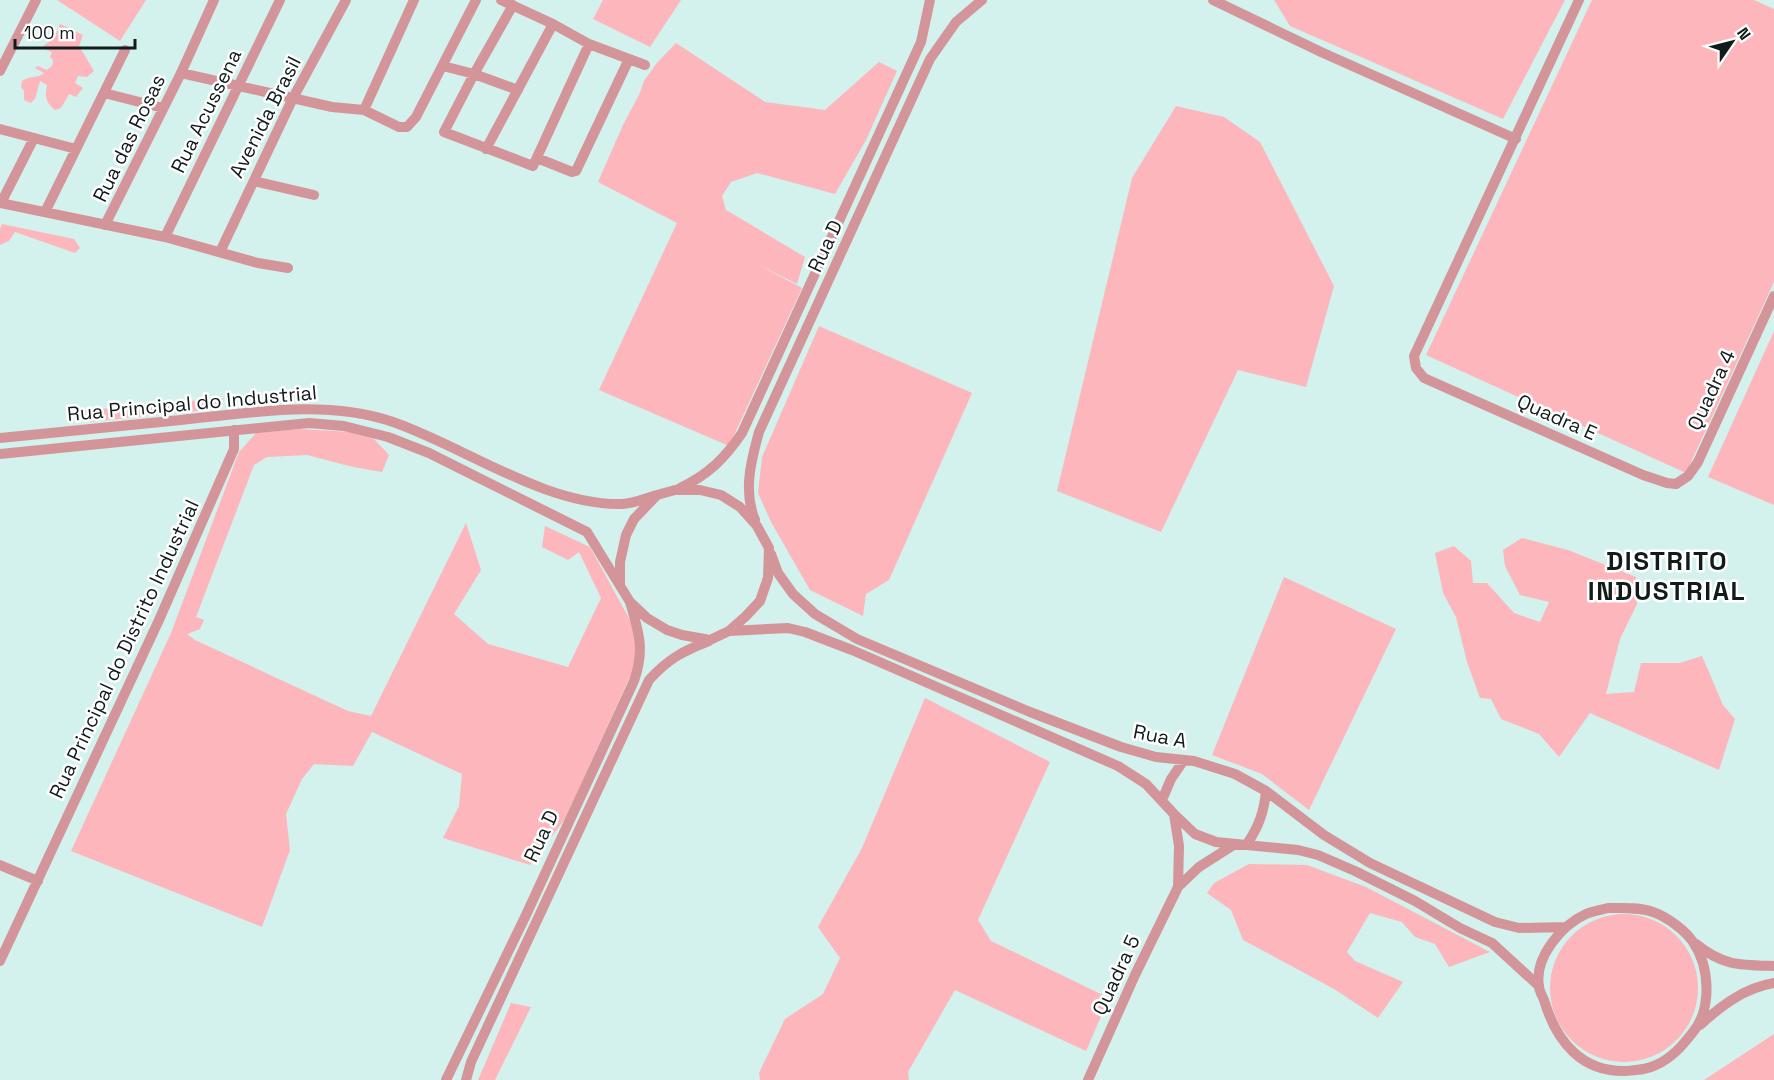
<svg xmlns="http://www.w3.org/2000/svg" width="1774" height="1080" font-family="'Space Grotesk',sans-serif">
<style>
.green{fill:#fdb7bc}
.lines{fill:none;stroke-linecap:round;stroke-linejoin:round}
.minor{stroke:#d3959a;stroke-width:10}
.labels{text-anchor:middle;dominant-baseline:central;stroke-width:5;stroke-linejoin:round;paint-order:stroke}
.street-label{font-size:20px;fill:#101b1a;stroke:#fff}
.district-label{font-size:26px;font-weight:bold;letter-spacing:1.5px;fill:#101b1a;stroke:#fff}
</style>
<rect width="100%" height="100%" fill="#d3f1ed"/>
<!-- green -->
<path class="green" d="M 57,0 L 146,0 L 120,41 Z
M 603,0 L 681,0 L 650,47 L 593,19 Z
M 1274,0 L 1565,0 L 1503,119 L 1290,26 Z
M 1592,0 L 1754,0 L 1774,9 L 1774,282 L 1686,473 L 1426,355 Z
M 60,24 L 83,35 L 79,46 L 94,71 L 87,77 L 78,76 L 75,83 L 83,88 L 76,97 L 69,94 L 61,108 L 55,110 C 45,102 45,96 47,85 L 40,81 L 35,99 L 31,103 L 24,100 L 24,91 L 21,87 L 22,81 C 28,76 39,78 44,73 L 35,68 L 38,66 L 47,70 L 52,66 L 53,60 L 50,57 L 52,52 L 41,48 L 55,37 Z
M 676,43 L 765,102 L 825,110 L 879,62 L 897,71 L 866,140 L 835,194 L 757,173 L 731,182 L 722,196 L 726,210 L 805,257 L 797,284 L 757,264 L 802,288 L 729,446 L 599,390 L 677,223 L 598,182 L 623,125 L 639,95 L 644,81 L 656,64 Z
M 1176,106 L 1224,117 L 1260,142 L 1334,286 L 1306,387 L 1238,370 L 1161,532 L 1057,491 L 1132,178 Z
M 2,224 L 74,239 L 80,248 L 75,253 L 15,232 L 9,241 L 0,245 L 0,229 Z
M 819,326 L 972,393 L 889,580 L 866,594 L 863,616 L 810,590 L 771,522 L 758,493 L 762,457 Z
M 1774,331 L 1774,505 L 1708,477 Z
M 224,398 L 216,409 L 89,422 L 78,411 Z
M 299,429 L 353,432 L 374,439 L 389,455 L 382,472 L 353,467 L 307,455 L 267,457 L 254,465 L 196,617 L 204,620 L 200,629 L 187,634 L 195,640 L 348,711 L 371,716 L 466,523 L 481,570 L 454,614 L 488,644 L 568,667 L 601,598 L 579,552 L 568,560 L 542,547 L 545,526 L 590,547 L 631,622 L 637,641 L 634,668 L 565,819 L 530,865 L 443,838 L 459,806 L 462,774 L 372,732 L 353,766 L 314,764 L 302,779 L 286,814 L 290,850 L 262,927 L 71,851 L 171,633 L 239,452 L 256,433 Z
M 1522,538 L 1568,550 L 1636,577 L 1637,604 L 1620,639 L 1606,694 L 1634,692 L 1641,663 L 1680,663 L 1702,656 L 1723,705 L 1735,719 L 1719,770 L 1590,713 L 1559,757 L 1539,734 L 1501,719 L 1491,699 L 1480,698 L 1467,662 L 1456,617 L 1443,593 L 1435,553 L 1454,546 L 1471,561 L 1473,583 L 1487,583 L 1514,613 L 1540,622 L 1549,602 L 1520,595 L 1505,566 L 1503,550 Z
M 1284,577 L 1396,629 L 1309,810 L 1262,774 L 1212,755 Z
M 925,698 L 1050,762 L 978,920 L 991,941 L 1109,998 L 1086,1051 L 955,990 L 908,1072 L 909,1080 L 760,1080 L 759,1073 L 785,1019 L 823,994 L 840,958 L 818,927 L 862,848 Z
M 1249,864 L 1307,865 L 1366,887 L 1490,952 L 1449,967 L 1435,944 L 1415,937 L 1402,922 L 1370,913 L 1347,952 L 1355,961 L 1403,982 L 1378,1018 L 1334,989 L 1243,940 L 1231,910 L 1207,893 L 1214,883 Z
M1550 988a74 74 0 1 1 148 0a74 74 0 1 1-148 0Z
M 511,1003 L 531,1007 L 495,1080 L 478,1080 Z
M 1774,1034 L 1774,1080 L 1704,1080 Z"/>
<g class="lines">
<!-- minor -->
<path class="minor" d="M 501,0 L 553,24 L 589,44 L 645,65
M 1213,0 L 1321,52 L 1516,139
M 1579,0 L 1414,356 L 1416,368 L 1424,378 L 1643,475 L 1667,483 L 1676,484 L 1688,476 L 1698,462 L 1774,296
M 513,5 L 474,74 L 444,132 L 533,166 L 589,44
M 443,66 L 474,74 L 518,90
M 0,71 L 36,0
M 181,73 L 332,107 L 364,110 L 399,127 L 407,127 L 416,117 L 476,0
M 104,93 L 163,108
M 364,110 L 414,0
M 0,129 L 76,149
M 486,149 L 553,24
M 537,158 L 572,172 L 576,171 L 629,59
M 254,181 L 314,195
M 0,203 L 165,237 L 258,263 L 288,268
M 1,203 L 34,138
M 45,212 L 125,50
M 105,225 L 181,73 L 214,0
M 165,237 L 280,0
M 220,252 L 293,98 L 346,0
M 0,438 C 60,432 121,426 181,420 C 250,413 325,399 393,422 C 463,446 546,506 622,504 C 633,504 646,498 657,495
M 0,454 L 309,423 L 344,426 L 388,437 L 429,453 L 587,532 L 630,602 L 647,618 L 667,630 L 682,635 L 710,640 L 729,631 L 746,616 L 760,601 L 768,578 L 769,548 L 757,526 L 740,507 L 721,495 L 700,490 L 675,490 L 657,495 L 634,519 L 626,535 L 620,562 L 620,585
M 680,488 C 708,475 725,458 742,433 L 921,42 L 930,0
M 755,520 C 743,491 751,461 759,432 L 930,59 L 956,22 L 982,0
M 771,554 L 778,573 L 793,594 L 815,614 L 857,639 L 1030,712 L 1121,747 L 1156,757 L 1194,761 L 1235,774 L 1266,791 L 1324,835 L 1370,863 L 1495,922 L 1519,928 L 1566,927
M 729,631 L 788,628 L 805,632 L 852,650 L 1118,766 L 1146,784 L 1174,814 L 1195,834 L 1216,842 L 1298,850 L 1318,855 L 1355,871 L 1415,901 L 1460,928 L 1492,943 L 1539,986
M 1162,800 L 1171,779 L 1184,760
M 1174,814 L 1179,846 L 1178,887
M 1247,844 C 1259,826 1264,812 1266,791
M 0,865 L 38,881
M 1608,908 C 1623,908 1639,907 1653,912 C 1667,917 1685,930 1693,942 C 1710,967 1712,1009 1693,1032 C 1683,1045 1672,1058 1656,1065 C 1646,1070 1637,1070 1625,1071 C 1582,1072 1557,1042 1545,1003 C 1544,998 1539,992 1539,986 C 1534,957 1562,925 1586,914 C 1593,911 1601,910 1608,908 Z
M 1696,944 C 1723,966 1740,965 1774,966
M 0,961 L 159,620 L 234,449 L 234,430
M 1700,1025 C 1721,1006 1744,988 1774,983
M 446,1080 L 526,915 L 634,681 C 645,650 639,633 630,602
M 466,1080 L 471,1062 L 649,680 C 668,659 683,651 709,641
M 1088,1080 L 1135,975 L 1178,887 L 1199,867 L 1235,844"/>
</g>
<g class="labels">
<!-- street labels -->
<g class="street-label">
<text transform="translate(206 111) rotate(-64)">Rua Acussena</text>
<text transform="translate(265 117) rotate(-63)">Avenida Brasil</text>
<text transform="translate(129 138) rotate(-64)">Rua das Rosas</text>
<text transform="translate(825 246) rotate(-65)">Rua D</text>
<text transform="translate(1711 390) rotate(-65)">Quadra 4</text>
<text transform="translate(192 403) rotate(-5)">Rua Principal do Industrial</text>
<text transform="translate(1557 417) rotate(24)">Quadra E</text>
<text transform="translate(124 649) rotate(-65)">Rua Principal do Distrito Industrial</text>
<text transform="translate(1160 736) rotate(11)">Rua A</text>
<text transform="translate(541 836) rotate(-65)">Rua D</text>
<text transform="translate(1116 975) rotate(-65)">Quadra 5</text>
</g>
<!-- district labels -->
<g class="district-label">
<text x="1667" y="561">DISTRITO<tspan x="1667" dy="30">INDUSTRIAL</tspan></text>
</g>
</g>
<!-- north arrow -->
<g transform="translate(1732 42) rotate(55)" stroke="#ffffff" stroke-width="4.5" paint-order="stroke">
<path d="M0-4.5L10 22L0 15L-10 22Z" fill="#101b1a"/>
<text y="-9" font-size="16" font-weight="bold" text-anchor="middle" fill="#101b1a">N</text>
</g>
<!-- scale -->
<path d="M15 39v9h120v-9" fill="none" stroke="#101b1a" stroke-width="3"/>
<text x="24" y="39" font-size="18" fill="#101b1a" stroke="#ffffff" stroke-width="4.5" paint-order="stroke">100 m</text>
</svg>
